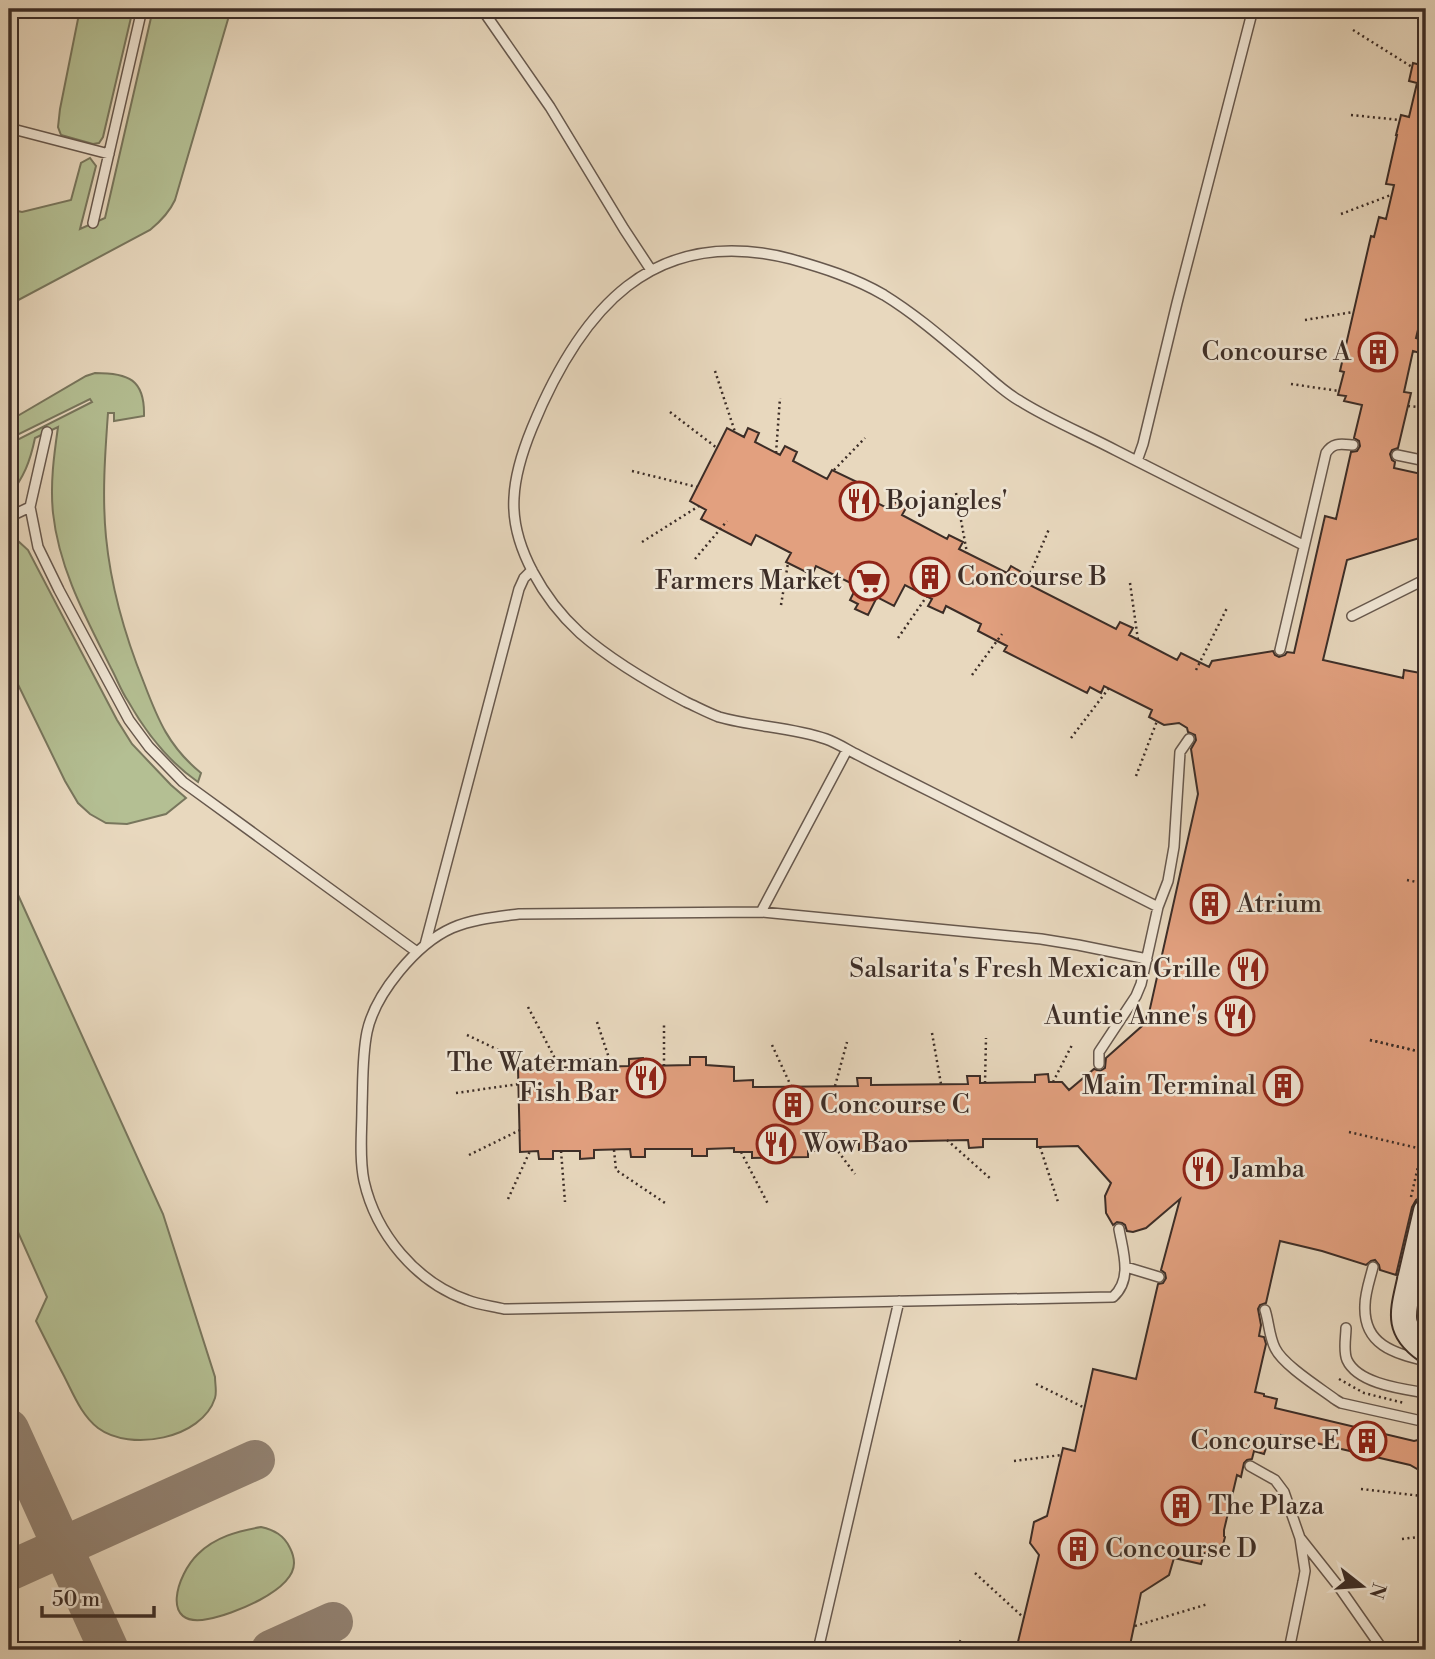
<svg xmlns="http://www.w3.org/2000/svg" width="1435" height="1659" font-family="'Libre Bodoni',serif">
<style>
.green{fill:#b4bf93;stroke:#78765d;stroke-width:2}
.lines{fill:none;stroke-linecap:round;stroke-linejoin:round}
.taxiway{stroke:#928272;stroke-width:40}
.building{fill:#e2a07f;stroke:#3c2d27;stroke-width:2}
.service-casing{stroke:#67584d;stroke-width:12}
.secondary-casing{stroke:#3c2d27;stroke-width:28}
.path{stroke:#3c2d27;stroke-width:2.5;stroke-dasharray:2 3.5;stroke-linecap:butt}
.service{stroke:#f0e6d5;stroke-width:9}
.secondary{stroke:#f0e6d5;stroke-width:24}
.secondary-bridge-casing{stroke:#3c2d27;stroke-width:28;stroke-linecap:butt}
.path-bridge{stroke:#3c2d27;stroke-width:2.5;stroke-dasharray:2 3.5;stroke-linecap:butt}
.secondary-bridge{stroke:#f0e6d5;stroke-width:24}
.labels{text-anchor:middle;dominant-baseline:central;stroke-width:5;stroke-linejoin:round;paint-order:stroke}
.poi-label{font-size:26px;fill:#3c2d27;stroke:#f0e6d5;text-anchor:start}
</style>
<rect width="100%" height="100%" fill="#e8d8be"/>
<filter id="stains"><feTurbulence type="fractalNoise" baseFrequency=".00286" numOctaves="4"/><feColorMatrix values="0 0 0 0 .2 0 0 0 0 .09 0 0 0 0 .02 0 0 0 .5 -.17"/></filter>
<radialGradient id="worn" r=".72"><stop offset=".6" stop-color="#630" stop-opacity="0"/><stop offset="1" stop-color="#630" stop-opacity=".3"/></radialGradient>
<!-- green -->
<path class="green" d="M 80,9 L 133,9 L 103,137 L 99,143 L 93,144 L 61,135 L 58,127 L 60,109 Z
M 153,9 L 231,9 L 175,200 C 169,213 161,221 150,230 L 9,305 L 9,209 L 22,212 L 71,200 L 81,163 L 90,158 L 96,166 L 80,229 L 105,218 Z
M 95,373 C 128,373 145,379 144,416 L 114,421 L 114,413 L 108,413 C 105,454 102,496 106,537 C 111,588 125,636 144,683 C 158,720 169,747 201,773 L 198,782 C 169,762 145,731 128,701 C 121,691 117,679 111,668 C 86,618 59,569 53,513 C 50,484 54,455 58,427 L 35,438 C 30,462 24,477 9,496 L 9,444 L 92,402 L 90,399 L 9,439 L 9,421 L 86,376 Z
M 9,538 L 18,541 L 28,550 L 117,720 L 132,744 L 171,785 L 186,798 L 166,814 L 127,824 L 106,823 L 90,814 L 78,803 L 65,781 L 9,666 Z
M 9,875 L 163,1214 L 215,1377 C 215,1384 217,1392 215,1398 C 202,1439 130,1452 98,1428 C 81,1415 73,1393 63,1374 C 54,1357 45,1339 36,1321 L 47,1297 L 9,1212 Z
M 261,1527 C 274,1530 284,1535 290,1548 C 292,1552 294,1559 294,1563 C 294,1591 231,1615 208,1619 C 159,1629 177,1574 198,1554 C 215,1537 238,1531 261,1527 Z"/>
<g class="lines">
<!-- taxiway -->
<path class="taxiway" d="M 9,1429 L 109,1650
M 9,1571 L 255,1460
M 271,1650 L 333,1622"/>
</g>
<!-- building -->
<path class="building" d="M 1413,63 L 1421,65 L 1422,63 L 1426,64 L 1426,306 L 1424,305 L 1416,338 L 1423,340 L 1420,353 L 1413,351 L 1404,392 L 1411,393 L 1398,448 L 1392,450 L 1390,454 L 1392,460 L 1395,462 L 1394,468 L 1426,475 L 1426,536 L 1347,560 L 1323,660 L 1403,678 L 1404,670 L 1426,674 L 1426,1197 L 1421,1197 L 1416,1200 L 1412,1207 L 1396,1275 L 1380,1270 L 1379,1265 L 1375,1260 L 1371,1261 L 1366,1265 L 1322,1251 L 1280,1241 L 1266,1303 L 1260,1305 L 1258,1309 L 1261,1325 L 1259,1336 L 1264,1337 L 1266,1344 L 1255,1392 L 1264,1394 L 1264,1396 L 1277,1399 L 1275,1408 L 1414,1441 L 1426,1438 L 1426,1474 L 1410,1465 L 1281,1435 L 1278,1445 L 1268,1442 L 1264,1454 L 1254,1451 L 1252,1459 L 1247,1460 L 1244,1463 L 1241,1477 L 1237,1475 L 1224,1530 L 1224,1536 L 1225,1537 L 1220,1556 L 1204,1553 L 1201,1564 L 1174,1558 L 1169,1575 L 1141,1593 L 1129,1650 L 1016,1650 L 1039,1555 L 1030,1543 L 1034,1522 L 1047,1516 L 1063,1448 L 1075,1451 L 1093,1369 L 1136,1379 L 1158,1284 L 1163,1283 L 1166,1278 L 1165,1273 L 1161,1270 L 1180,1199 L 1146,1228 L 1133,1232 L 1127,1231 L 1125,1225 L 1122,1223 L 1117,1222 L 1113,1225 L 1106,1213 L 1105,1196 L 1111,1183 L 1078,1146 L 1037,1147 L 1037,1139 L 983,1139 L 983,1147 L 969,1148 L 968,1140 L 874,1142 L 874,1150 L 859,1150 L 859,1142 L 819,1142 L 819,1151 L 808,1151 L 808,1157 L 752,1158 L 752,1152 L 734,1152 L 734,1148 L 707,1149 L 707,1156 L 692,1156 L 692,1149 L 645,1149 L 645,1157 L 631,1157 L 630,1149 L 594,1150 L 594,1158 L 580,1159 L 580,1151 L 553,1151 L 553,1159 L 539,1159 L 538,1151 L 520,1152 L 518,1068 L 537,1069 L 537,1061 L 551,1060 L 552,1068 L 578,1067 L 577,1059 L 592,1059 L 592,1067 L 629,1066 L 629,1059 L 643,1058 L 644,1066 L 690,1065 L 690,1057 L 706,1057 L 706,1065 L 734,1067 L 734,1081 L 753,1080 L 753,1087 L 858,1086 L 857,1078 L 871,1078 L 871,1085 L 968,1084 L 967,1076 L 980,1076 L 980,1083 L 1035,1082 L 1035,1075 L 1048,1074 L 1049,1082 L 1062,1082 L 1069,1090 L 1094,1069 L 1100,1071 L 1105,1068 L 1106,1058 L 1142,1026 L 1149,1013 L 1198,794 L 1191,749 L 1196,740 L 1195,735 L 1188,732 L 1187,728 L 1179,723 L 1164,725 L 1149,717 L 1152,710 L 1104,686 L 1101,693 L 1090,687 L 1087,693 L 1004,651 L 1007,646 L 978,631 L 981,624 L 946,606 L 943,613 L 928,606 L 932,599 L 905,585 L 894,606 L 877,597 L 868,615 L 855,609 L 858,604 L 850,600 L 857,586 L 816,566 L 812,575 L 786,562 L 791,553 L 756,535 L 751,545 L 701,519 L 706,510 L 690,501 L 727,428 L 744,437 L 748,428 L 759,433 L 755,442 L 780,455 L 785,446 L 797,452 L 793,461 L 827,479 L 832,470 L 857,482 L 853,491 L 887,508 L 891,500 L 906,508 L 902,515 L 947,539 L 949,535 L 963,542 L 959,549 L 1007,573 L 1011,566 L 1023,573 L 1020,580 L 1116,629 L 1120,622 L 1133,628 L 1129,635 L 1177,660 L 1181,653 L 1209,667 L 1212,661 L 1273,651 L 1275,655 L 1279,657 L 1285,655 L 1287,652 L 1294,653 L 1325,516 L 1336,519 L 1351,452 L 1357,451 L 1360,446 L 1359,441 L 1354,438 L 1362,405 L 1344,401 L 1346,396 L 1338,395 L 1344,372 L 1340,371 L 1371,236 L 1374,237 L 1379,217 L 1386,219 L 1394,185 L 1386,184 L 1397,135 L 1396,135 L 1401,115 L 1409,117 L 1417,83 L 1409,81 Z"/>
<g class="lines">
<defs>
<path id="service" d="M 482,9 L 550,107 L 624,229 L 651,270
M 9,128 L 109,154
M 93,223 L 142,9
M 47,432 L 30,507 L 38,547 L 59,590 L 129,720 L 149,747 L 183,782 L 417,952
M 1397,455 L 1426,461
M 1137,461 L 1143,444 L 1177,303 L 1253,9
M 9,517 L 30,507
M 1352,616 L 1426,579
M 1280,650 L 1326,453 C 1333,442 1341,444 1353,445
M 1158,907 C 1083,869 1007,831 931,792 C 907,780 883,768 858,755 C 848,750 837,743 826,739 C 792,727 754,727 719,717 C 708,713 697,707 686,702 C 648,682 612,661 580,633 C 545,601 511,547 514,498 C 515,474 523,450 532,428 C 580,311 652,223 791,259 C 823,268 855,278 884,295 C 918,316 947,342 977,367 C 991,379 1004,392 1020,401 C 1050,420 1085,434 1117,451 C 1179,482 1241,514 1303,545
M 761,912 L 847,750
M 425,945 L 519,589 L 524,578 L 532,570
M 1099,1064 L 1099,1052 L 1136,996 L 1141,984 L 1158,907 L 1168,881 L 1174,847 L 1180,752 L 1189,739
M 1119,1229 C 1123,1252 1133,1279 1113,1297 L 504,1309 C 492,1306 479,1305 467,1300 C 416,1282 376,1234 364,1181 C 359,1157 362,1131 362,1107 C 363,1082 362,1057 367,1032 C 375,994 416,944 452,928 C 473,919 496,917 519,914 L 761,912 L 1041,939 L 1078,945 L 1147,959
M 1126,1267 L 1159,1277
M 1373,1267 C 1370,1279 1365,1293 1365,1305 C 1363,1345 1394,1353 1426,1361
M 1265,1310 C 1269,1322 1269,1336 1275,1348 C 1283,1365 1320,1388 1336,1400 L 1341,1403 L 1426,1422
M 1419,1318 L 1426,1324
M 1346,1328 C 1346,1337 1343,1351 1347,1360 C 1358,1384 1403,1389 1426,1393
M 1250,1466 L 1275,1480 L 1284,1492 L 1300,1538 L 1305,1571 L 1303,1582 L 1289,1650
M 1301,1539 L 1339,1587 L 1383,1650
M 818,1650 L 899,1301"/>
<path id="secondary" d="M 1410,1280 L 1426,1211"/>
</defs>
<!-- service casing -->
<use href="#service" class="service-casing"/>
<!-- secondary casing -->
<use href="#secondary" class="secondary-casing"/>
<!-- path -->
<path class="path" d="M 1414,9 L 1426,19
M 1353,30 L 1412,67
M 1351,115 L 1400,120
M 1341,214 L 1391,195
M 1305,320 L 1353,312
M 1418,331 L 1426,330
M 715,371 L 735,432
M 1291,384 L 1339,391
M 1408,406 L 1426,408
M 670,412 L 717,448
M 776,453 L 780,398
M 834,470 L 865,438
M 632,471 L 697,487
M 956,493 L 967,553
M 642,542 L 699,506
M 695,559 L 727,521
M 1026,583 L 1049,529
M 1130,583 L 1138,640
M 781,605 L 788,563
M 898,638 L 927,596
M 1196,670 L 1227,608
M 972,675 L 1002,634
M 1071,738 L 1109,688
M 1136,776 L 1157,721
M 1407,880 L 1426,884
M 528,1007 L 560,1068
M 597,1022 L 612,1067
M 932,1033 L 941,1084
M 467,1035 L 530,1065 L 530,1068
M 1370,1040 L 1426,1053
M 772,1045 L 791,1086
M 664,1066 L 664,1025
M 1053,1082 L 1072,1045
M 985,1083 L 986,1038
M 835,1086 L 847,1042
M 456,1093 L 519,1084
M 1349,1132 L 1426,1150
M 947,1140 L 992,1180
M 834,1142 L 834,1146 L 855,1174
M 1040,1147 L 1058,1202
M 614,1150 L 616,1170 L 665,1203
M 561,1151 L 565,1202
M 741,1152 L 768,1204
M 469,1155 L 520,1130
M 1411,1197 L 1426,1132
M 508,1199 L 530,1151
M 1339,1379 L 1364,1393 L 1404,1403
M 1036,1384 L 1085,1408
M 1014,1461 L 1061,1455
M 1361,1489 L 1422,1496
M 1402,1539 L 1426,1536
M 975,1573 L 1024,1618
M 1135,1626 L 1208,1604
M 959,1641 L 987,1650"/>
<!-- service -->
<use href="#service" class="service"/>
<!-- secondary -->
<use href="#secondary" class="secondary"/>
<defs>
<path id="secondary-bridge" d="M 1410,1280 C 1403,1312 1396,1329 1426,1350"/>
</defs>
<!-- secondary-bridge casing -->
<use href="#secondary-bridge" class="secondary-bridge-casing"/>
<!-- path-bridge -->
<path class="path-bridge" d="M 1370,1040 L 1426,1053"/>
<!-- secondary-bridge -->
<use href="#secondary-bridge" class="secondary-bridge"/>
</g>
<!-- icons -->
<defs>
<symbol id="building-ring" viewBox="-11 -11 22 22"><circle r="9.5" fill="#f0e6d5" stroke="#8f2418" stroke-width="1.5"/><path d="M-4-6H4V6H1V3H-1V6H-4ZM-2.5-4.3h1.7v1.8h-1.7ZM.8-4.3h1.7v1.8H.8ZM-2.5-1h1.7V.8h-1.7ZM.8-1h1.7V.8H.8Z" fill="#8f2418"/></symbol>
<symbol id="restaurant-ring" viewBox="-11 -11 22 22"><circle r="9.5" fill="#f0e6d5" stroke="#8f2418" stroke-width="1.5"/><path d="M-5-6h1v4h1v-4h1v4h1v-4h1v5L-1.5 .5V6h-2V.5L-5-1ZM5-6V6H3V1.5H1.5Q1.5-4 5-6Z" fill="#8f2418"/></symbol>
<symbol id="supermarket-ring" viewBox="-11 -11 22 22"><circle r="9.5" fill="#f0e6d5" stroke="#8f2418" stroke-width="1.5"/><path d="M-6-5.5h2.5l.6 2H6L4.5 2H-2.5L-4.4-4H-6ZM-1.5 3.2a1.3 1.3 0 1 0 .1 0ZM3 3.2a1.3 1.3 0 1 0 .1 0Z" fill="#8f2418"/></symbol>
</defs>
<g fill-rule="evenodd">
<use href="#building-ring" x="1356" y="330" width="44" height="44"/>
<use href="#restaurant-ring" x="837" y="479" width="44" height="44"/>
<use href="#building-ring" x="908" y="555" width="44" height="44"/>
<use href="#supermarket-ring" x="847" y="559" width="44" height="44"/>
<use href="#building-ring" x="1188" y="882" width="44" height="44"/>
<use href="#restaurant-ring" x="1226" y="947" width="44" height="44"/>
<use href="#restaurant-ring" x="1213" y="994" width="44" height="44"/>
<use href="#restaurant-ring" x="624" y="1056" width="44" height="44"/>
<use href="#building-ring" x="1261" y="1064" width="44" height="44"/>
<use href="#building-ring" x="771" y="1083" width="44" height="44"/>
<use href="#restaurant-ring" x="754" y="1122" width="44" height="44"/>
<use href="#restaurant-ring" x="1181" y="1147" width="44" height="44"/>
<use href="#building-ring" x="1345" y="1419" width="44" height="44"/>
<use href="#building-ring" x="1159" y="1484" width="44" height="44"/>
<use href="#building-ring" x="1056" y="1527" width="44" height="44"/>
</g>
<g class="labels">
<!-- poi labels -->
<g class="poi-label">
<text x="1351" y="352" text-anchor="end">Concourse A</text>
<text x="886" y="501">Bojangles'</text>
<text x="957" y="577">Concourse B</text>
<text x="842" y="581" text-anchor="end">Farmers Market</text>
<text x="1237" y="904">Atrium</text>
<text x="1221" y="969" text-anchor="end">Salsarita's Fresh Mexican Grille</text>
<text x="1208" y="1016" text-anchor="end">Auntie Anne's</text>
<text x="619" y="1063" text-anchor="end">The Waterman<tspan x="619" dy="30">Fish Bar</tspan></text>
<text x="1256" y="1086" text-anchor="end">Main Terminal</text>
<text x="820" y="1105">Concourse C</text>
<text x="803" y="1144">Wow Bao</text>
<text x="1230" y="1169">Jamba</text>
<text x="1340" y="1441" text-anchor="end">Concourse E</text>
<text x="1208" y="1506">The Plaza</text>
<text x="1105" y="1549">Concourse D</text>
</g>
</g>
<!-- margin -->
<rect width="1435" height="1659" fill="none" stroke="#e8d8be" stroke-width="35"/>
<rect x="10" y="10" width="1414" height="1638" fill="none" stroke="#3c2d27" stroke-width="3.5"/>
<rect x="18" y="18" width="1400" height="1624" fill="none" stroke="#3c2d27" stroke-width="2"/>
<!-- north arrow -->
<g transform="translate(1362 1586) rotate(107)" stroke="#f0e6d5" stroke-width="5" paint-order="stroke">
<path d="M0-5L12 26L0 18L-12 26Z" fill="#3c2d27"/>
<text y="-10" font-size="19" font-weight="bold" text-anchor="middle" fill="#3c2d27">N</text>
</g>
<!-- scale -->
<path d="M42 1606v10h112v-10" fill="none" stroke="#3c2d27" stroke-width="3.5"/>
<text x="52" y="1606" font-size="21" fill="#3c2d27" stroke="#f0e6d5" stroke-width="5" paint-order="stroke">50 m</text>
<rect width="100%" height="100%" filter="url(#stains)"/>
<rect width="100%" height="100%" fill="url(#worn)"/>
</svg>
